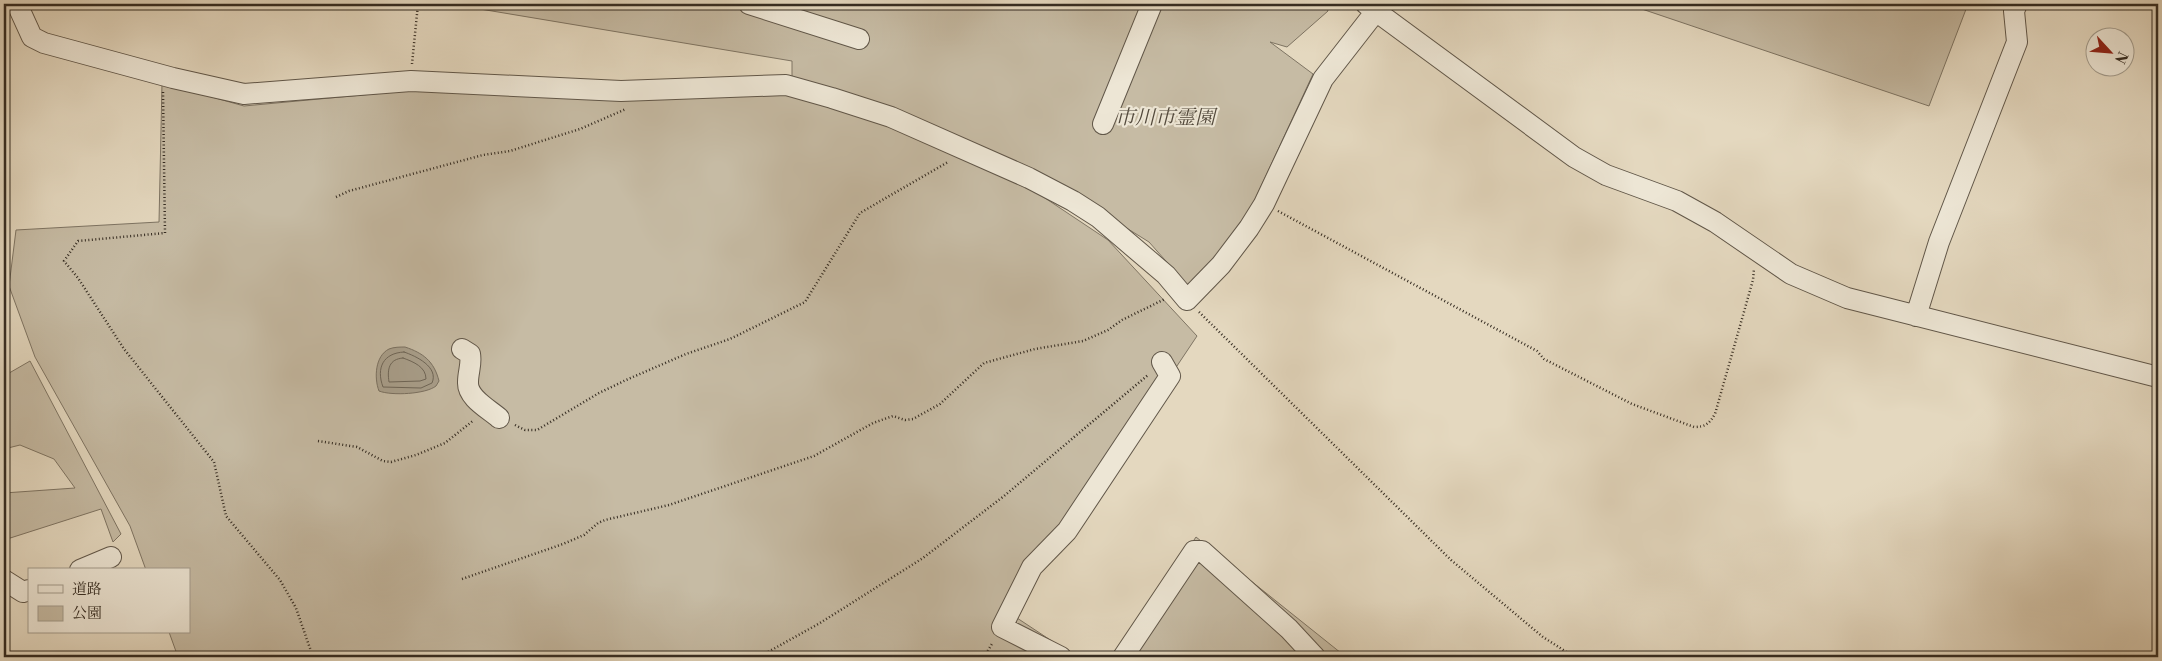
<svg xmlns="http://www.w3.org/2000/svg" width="2162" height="661" font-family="'Libre Bodoni','Noto Serif JP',serif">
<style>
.green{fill:#c6bba4;stroke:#7e7463}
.water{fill:#a89e8a;stroke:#7a7060}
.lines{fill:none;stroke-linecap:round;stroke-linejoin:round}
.shore{stroke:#6e6556;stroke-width:1}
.minor-casing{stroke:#615749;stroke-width:22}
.path{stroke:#352c22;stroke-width:2.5;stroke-dasharray:1 2.5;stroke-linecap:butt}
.minor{stroke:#ede6d5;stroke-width:20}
.labels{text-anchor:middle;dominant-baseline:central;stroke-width:4.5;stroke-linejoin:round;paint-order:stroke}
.park-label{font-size:20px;font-style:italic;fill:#52493c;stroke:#ede6d5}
</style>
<rect width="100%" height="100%" fill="#e4d8bf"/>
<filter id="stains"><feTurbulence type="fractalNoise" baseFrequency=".004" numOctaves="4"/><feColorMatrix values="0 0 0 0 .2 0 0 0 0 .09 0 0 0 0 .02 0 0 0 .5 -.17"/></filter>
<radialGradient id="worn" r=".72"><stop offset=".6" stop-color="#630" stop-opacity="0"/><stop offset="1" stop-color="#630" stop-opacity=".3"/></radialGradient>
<!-- green -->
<path class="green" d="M 450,4 L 1326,4 L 1328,11 L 1287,47 L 1270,42 L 1313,74 L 1251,208 L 1213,260 L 1189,287 L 1149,242 L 1067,191 L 792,80 L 792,61 Z
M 1627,4 L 1968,4 L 1929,106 Z
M 162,83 L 244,106 L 416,90 L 784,91 L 856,112 L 927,141 L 1039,194 L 1108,240 L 1197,336 L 1011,614 L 1076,657 L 178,657 L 169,632 L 189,632 L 189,570 L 146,570 L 130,526 L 35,357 L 9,286 L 16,230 L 159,222 Z
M 30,361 L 121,534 L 113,542 L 101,509 L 4,540 L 4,493 L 75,488 L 54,459 L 20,445 L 4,449 L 4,376 Z
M 1196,537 L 1346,657 L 1115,657 Z"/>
<!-- water -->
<path class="water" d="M 405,347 C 423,353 434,361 439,381 L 436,386 C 426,394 392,396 379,391 C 374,378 375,356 389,349 C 394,347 400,347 405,347 Z"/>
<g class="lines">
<!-- shore -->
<path class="shore" d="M 404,352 C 416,356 439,367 432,383 L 421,388 L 383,387 C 376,368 383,353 404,352 Z
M 403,358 C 414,362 426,367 426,379 L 420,381 L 389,382 C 387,369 389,359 403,358 Z"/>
<defs>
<path id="minor" d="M 17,4 L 32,37 L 44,43 L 173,78 L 244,94 L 411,81 L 621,91 L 786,85 L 832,98 L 891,117 L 1029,178 L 1073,201 L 1098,217 L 1166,275 L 1187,300 L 1221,265 L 1249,228 L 1264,204 L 1323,79 L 1376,11
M 749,4 L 859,39
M 1366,4 L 1574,157 L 1606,175 L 1677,201 L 1715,222 L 1791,274 L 1847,298 L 2158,377
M 1103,124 L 1152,4
M 1916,316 L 1939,242 L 2017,42 L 2014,11 L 2017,4
M 462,349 L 470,354 C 472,364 468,372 468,382 C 467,398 489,409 499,418
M 80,570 L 111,557
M 4,580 L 23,592 L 29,590
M 1061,657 L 1002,627 L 1032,567 L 1067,531 L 1170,376 L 1162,362
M 1123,657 L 1194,551 L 1202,551 L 1289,629 L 1315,657"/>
</defs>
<!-- minor casing -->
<use href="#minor" class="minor-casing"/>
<!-- path -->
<path class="path" d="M 412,64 L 418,4 L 415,4
M 163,92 L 165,233 L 78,241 L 64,261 L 78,278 L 124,349 L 214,462 L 226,516 L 280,580 L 296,608 L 313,657
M 336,197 L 349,191 L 483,155 L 510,151 L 580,129 L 626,109
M 1278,211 L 1537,351 L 1544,359 L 1632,404 L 1694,427 C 1705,427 1709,424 1715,414 L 1753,280 L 1754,269
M 1199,312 L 1451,560 L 1543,637 L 1568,653
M 515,425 L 525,430 L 537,430 L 599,393 L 626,380 L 686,354 L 730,339 L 805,302 L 860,213 L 948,162
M 318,441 L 357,447 L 383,461 L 391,462 L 416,455 L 445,443 L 474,420
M 462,579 L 563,544 L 584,535 L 598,523 L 605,520 L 669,505 L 814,456 L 873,423 L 893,416 L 905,420 L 913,419 L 940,404 L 984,363 L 1035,349 L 1083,341 L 1108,330 L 1122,320 L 1165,299
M 759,657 L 820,623 L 923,558 L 1004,496 L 1148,375
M 984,657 L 993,642"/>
<!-- minor -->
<use href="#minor" class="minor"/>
</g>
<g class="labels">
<!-- park labels -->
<g class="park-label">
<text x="1165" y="118">市川市霊園</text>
</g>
</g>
<!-- margin -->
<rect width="2162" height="661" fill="none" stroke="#e4d8bf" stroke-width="20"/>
<rect x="5" y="5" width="2152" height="651" fill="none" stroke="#352c22" stroke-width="2.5"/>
<rect x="10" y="10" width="2142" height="641" fill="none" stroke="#352c22"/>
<!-- legend -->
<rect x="28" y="568" width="162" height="65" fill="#ede6d5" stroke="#a39c8d"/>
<rect x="38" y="585" width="25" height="8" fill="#ede6d5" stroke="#a39c8d"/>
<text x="72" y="594" font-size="15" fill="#352c22">道路</text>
<rect x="38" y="606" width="25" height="15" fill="#c6bba4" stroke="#a39c8d"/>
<text x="72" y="618" font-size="15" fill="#352c22">公園</text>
<!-- north arrow -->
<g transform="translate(2110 52) rotate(116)"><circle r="24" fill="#ede6d5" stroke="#a39c8d"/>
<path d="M0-4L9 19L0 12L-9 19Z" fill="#8f2418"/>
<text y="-8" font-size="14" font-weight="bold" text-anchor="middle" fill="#352c22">N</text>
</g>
<rect width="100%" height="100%" filter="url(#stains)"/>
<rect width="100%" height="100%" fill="url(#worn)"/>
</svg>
